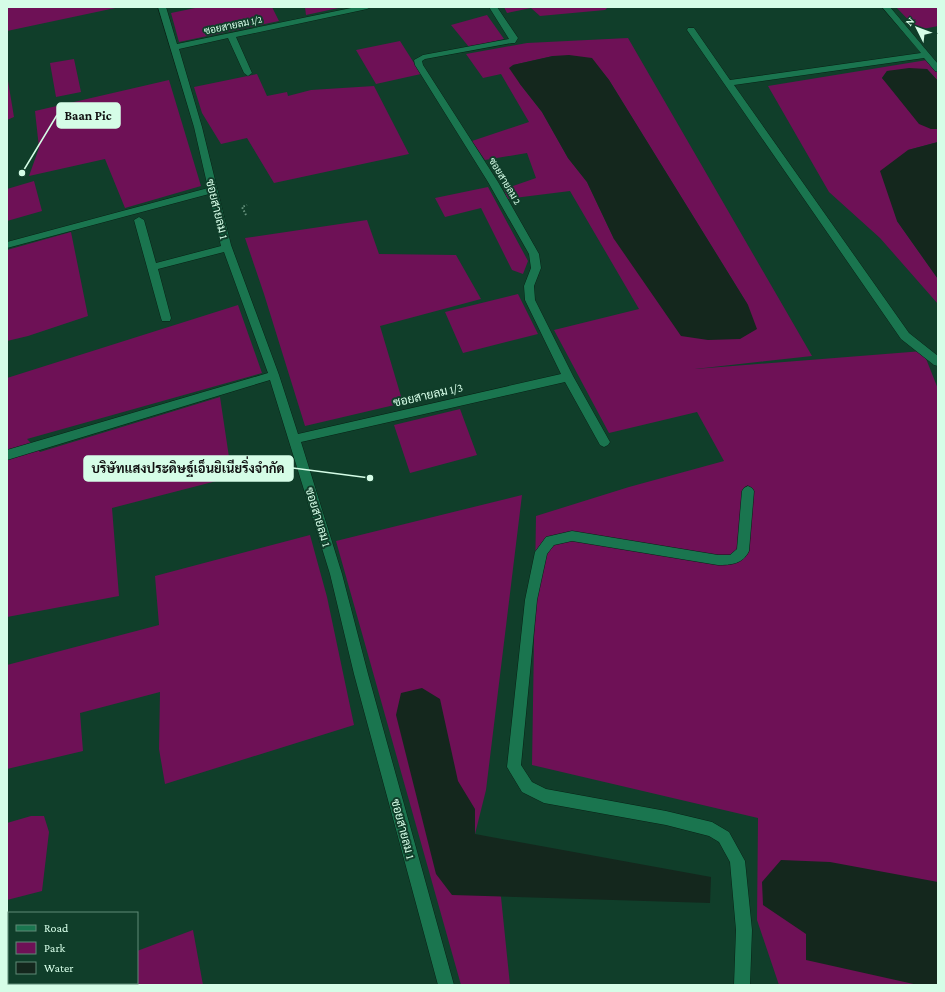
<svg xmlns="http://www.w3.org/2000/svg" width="945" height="992" font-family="'Crimson Pro',Sarabun,serif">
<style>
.green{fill:#6e1156;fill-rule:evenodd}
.water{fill:#14271d}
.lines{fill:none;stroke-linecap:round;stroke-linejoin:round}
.lane-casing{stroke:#072215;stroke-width:1}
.street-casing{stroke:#072215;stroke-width:1}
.path{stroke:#67937e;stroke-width:2;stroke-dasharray:1.5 2;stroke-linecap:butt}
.lane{fill:#1a754f;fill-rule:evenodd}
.street{fill:#1a754f;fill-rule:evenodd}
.labels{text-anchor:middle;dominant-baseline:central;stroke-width:4;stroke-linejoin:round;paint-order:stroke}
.far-street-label{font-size:10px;fill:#d5fde7;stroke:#103e2a}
.street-label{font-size:12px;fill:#d5fde7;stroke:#103e2a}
.leader{fill:none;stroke:#d5fde7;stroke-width:1.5}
.callout-dot{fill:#d5fde7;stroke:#103e2a;stroke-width:1.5}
.callout{fill:#d5fde7;stroke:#d5fde7;stroke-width:1.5}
.callout-label{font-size:13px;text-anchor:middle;font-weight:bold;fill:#111}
</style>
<rect width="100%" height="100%" fill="#103e2a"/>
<!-- green -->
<path class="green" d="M 7,7 L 120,7 L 7,31 Z
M 200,7 L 272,7 L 279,21 L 179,42 L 171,13 Z
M 305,7 L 343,7 L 306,15 Z
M 504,7 L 608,7 L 605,10 L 540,16 L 531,8 L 507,13 Z
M 896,7 L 938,7 L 938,26 L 918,30 Z
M 487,15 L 504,39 L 469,47 L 451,25 Z
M 628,38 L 812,356 L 695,369 L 923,351 L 938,389 L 938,985 L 779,985 L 757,920 L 758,818 L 532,765 L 536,516 L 629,487 L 724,461 L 697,412 L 609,433 L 554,330 L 639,309 L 570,191 L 507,199 L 504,189 L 536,178 L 527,153 L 485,160 L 472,141 L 529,122 L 501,74 L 483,78 L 466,54 L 527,43 ZM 553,56 L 592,59 L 609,80 L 748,305 L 614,239 L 587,182 L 568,158 L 542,112 L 520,84 L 513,65 Z
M 400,41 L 421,74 L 376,84 L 356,50 Z
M 74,59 L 81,92 L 56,97 L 50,63 Z
M 927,60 L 938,73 L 938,81 L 927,69 L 887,71 L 882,78 L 931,129 L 938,129 L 938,142 L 908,150 L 897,221 L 938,279 L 938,304 L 880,238 L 829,192 L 768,86 Z
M 257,74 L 267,96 L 287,92 L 288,96 L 311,90 L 374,86 L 409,154 L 274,183 L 247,138 L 221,144 L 202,113 L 194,87 Z
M 169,80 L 201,186 L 125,208 L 105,159 L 29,176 L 39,148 L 35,111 Z
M 8,81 L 14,117 L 7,120 L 7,82 Z
M 34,181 L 42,211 L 7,221 L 7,189 Z
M 488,187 L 528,261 L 523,274 L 512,270 L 481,208 L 445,217 L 435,198 Z
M 367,220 L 379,254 L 456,255 L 481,299 L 380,326 L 403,403 L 305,426 L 264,294 L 245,238 Z
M 71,232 L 88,316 L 28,336 L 7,341 L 7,250 Z
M 518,294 L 538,334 L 463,353 L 445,312 Z
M 238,305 L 262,373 L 27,439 L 40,452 L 220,397 L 232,477 L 112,508 L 119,596 L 7,617 L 7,378 Z
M 460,409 L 477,455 L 410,473 L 394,425 Z
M 522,495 L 486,790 L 475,834 L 501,897 L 510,985 L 461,985 L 336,541 Z
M 310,535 L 327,597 L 354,725 L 165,784 L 159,749 L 160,692 L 80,713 L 83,751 L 7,769 L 7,665 L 159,625 L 155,576 Z
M 31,816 L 44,816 L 49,832 L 42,891 L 7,900 L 7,823 Z
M 193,930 L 203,985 L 46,985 L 52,983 L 137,983 L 137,951 Z"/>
<!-- water -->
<path class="water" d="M 569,55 L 592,58 L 609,80 L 748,305 L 757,329 L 740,339 L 708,340 L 681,336 L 614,239 L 587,182 L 568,158 L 542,112 L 520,84 L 509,68 L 513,65 L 553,56 Z
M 909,68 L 927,69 L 938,81 L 938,129 L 931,129 L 919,124 L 882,78 L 887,71 Z
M 938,142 L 938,279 L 897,221 L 880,171 L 908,150 Z
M 422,688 L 440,699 L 458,781 L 475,809 L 475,834 L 711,877 L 710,903 L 452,895 L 436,874 L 396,715 L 401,693 Z
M 781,860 L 830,862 L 938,882 L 938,985 L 918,985 L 806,960 L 806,934 L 763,905 L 762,882 Z"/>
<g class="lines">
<defs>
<path id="lane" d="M 882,7 L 890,7 L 938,64 L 938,72 L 935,71 L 924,58 L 734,85 L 909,333 L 938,356 L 938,366 L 934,365 L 901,339 L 687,30 L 688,28 L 694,28 L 730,80 L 921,53 Z
M 748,486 L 752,488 L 754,491 L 749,551 C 743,564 731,565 718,565 L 572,541 L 554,545 L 547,554 L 537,600 L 521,765 L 532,782 L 546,789 L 666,811 L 712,822 L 729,832 L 745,861 L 752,930 L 750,985 L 734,985 L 736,930 L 730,862 L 719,842 L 709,836 L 666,825 L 544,803 L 522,792 L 507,767 L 525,600 L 535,552 L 546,537 L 572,531 L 718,555 L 730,555 L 737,549 L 742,491 L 744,488 Z"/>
<path id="street" d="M 158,7 L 166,7 L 177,44 L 356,7 L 371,7 L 367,9 L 236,37 L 252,73 L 248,76 L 244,73 L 228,38 L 179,49 L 202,127 L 231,245 L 279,375 L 298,434 L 561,374 L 525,300 L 524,286 L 531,268 L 529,254 L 488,182 L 415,65 L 414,60 L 423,55 L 509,39 L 489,7 L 497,7 L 518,38 L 515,43 L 512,43 L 425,59 L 422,61 L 423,65 L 498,182 L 539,254 L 541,268 L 534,286 L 535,300 L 573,376 L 610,442 L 608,445 L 604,447 L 600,445 L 565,382 L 301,442 L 342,574 L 368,674 L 454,985 L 438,985 L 354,674 L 330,574 L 270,380 L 7,460 L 7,450 L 268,373 L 224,252 L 158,269 L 171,318 L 170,321 L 162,321 L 161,318 L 134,220 L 139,217 L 144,220 L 156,263 L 221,246 L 209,194 L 7,248 L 7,242 L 208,188 L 194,127 Z"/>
</defs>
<!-- lane casing -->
<use href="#lane" class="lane-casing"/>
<!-- street casing -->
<use href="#street" class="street-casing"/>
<!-- path -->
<path class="path" d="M 246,215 L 242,207 L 247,205"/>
<!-- lane -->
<use href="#lane" class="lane"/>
<!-- street -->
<use href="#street" class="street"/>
</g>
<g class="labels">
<!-- far-street labels -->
<g class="far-street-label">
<text transform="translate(233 25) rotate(-12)">ซอยสายลม 1/2</text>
<text transform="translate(505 181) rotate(59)">ซอยสายลม 2</text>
</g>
<!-- street labels -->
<g class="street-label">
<text transform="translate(217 209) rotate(76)">ซอยสายลม 1</text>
<text transform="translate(428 395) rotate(-13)">ซอยสายลม 1/3</text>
<text transform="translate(318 517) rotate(73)">ซอยสายลม 1</text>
<text transform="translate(403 829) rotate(75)">ซอยสายลม 1</text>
</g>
</g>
<!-- callouts -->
<path class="leader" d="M22 173L57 115M370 478L293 468"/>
<g class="callout-dot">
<circle cx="22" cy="173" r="4"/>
<circle cx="370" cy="478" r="4"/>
</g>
<g class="callout">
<rect x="57" y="103" width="63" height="25" rx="4"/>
<rect x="84" y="456" width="209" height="25" rx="4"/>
</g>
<g class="callout-label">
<text x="88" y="120">Baan Pic</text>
<text x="188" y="473">บริษัทแสงประดิษฐ์เอ็นยิเนียริ่งจำกัด</text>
</g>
<!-- border -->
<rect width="945" height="992" fill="none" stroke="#d5fde7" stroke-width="16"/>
<!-- legend -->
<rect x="8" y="912" width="130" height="72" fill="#103e2a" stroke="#5f8a76"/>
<rect x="16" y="925" width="20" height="6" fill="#1a754f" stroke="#5f8a76"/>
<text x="44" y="932" font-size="12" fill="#d5fde7">Road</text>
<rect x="16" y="942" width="20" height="12" fill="#6e1156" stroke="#5f8a76"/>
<text x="44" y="952" font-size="12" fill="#d5fde7">Park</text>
<rect x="16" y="962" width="20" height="12" fill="#14271d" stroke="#5f8a76"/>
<text x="44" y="972" font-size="12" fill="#d5fde7">Water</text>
<!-- north arrow -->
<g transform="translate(917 28) rotate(312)" stroke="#103e2a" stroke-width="3" paint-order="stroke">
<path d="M0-3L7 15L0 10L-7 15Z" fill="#d5fde7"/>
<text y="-6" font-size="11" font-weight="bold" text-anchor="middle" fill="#d5fde7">N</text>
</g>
</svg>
